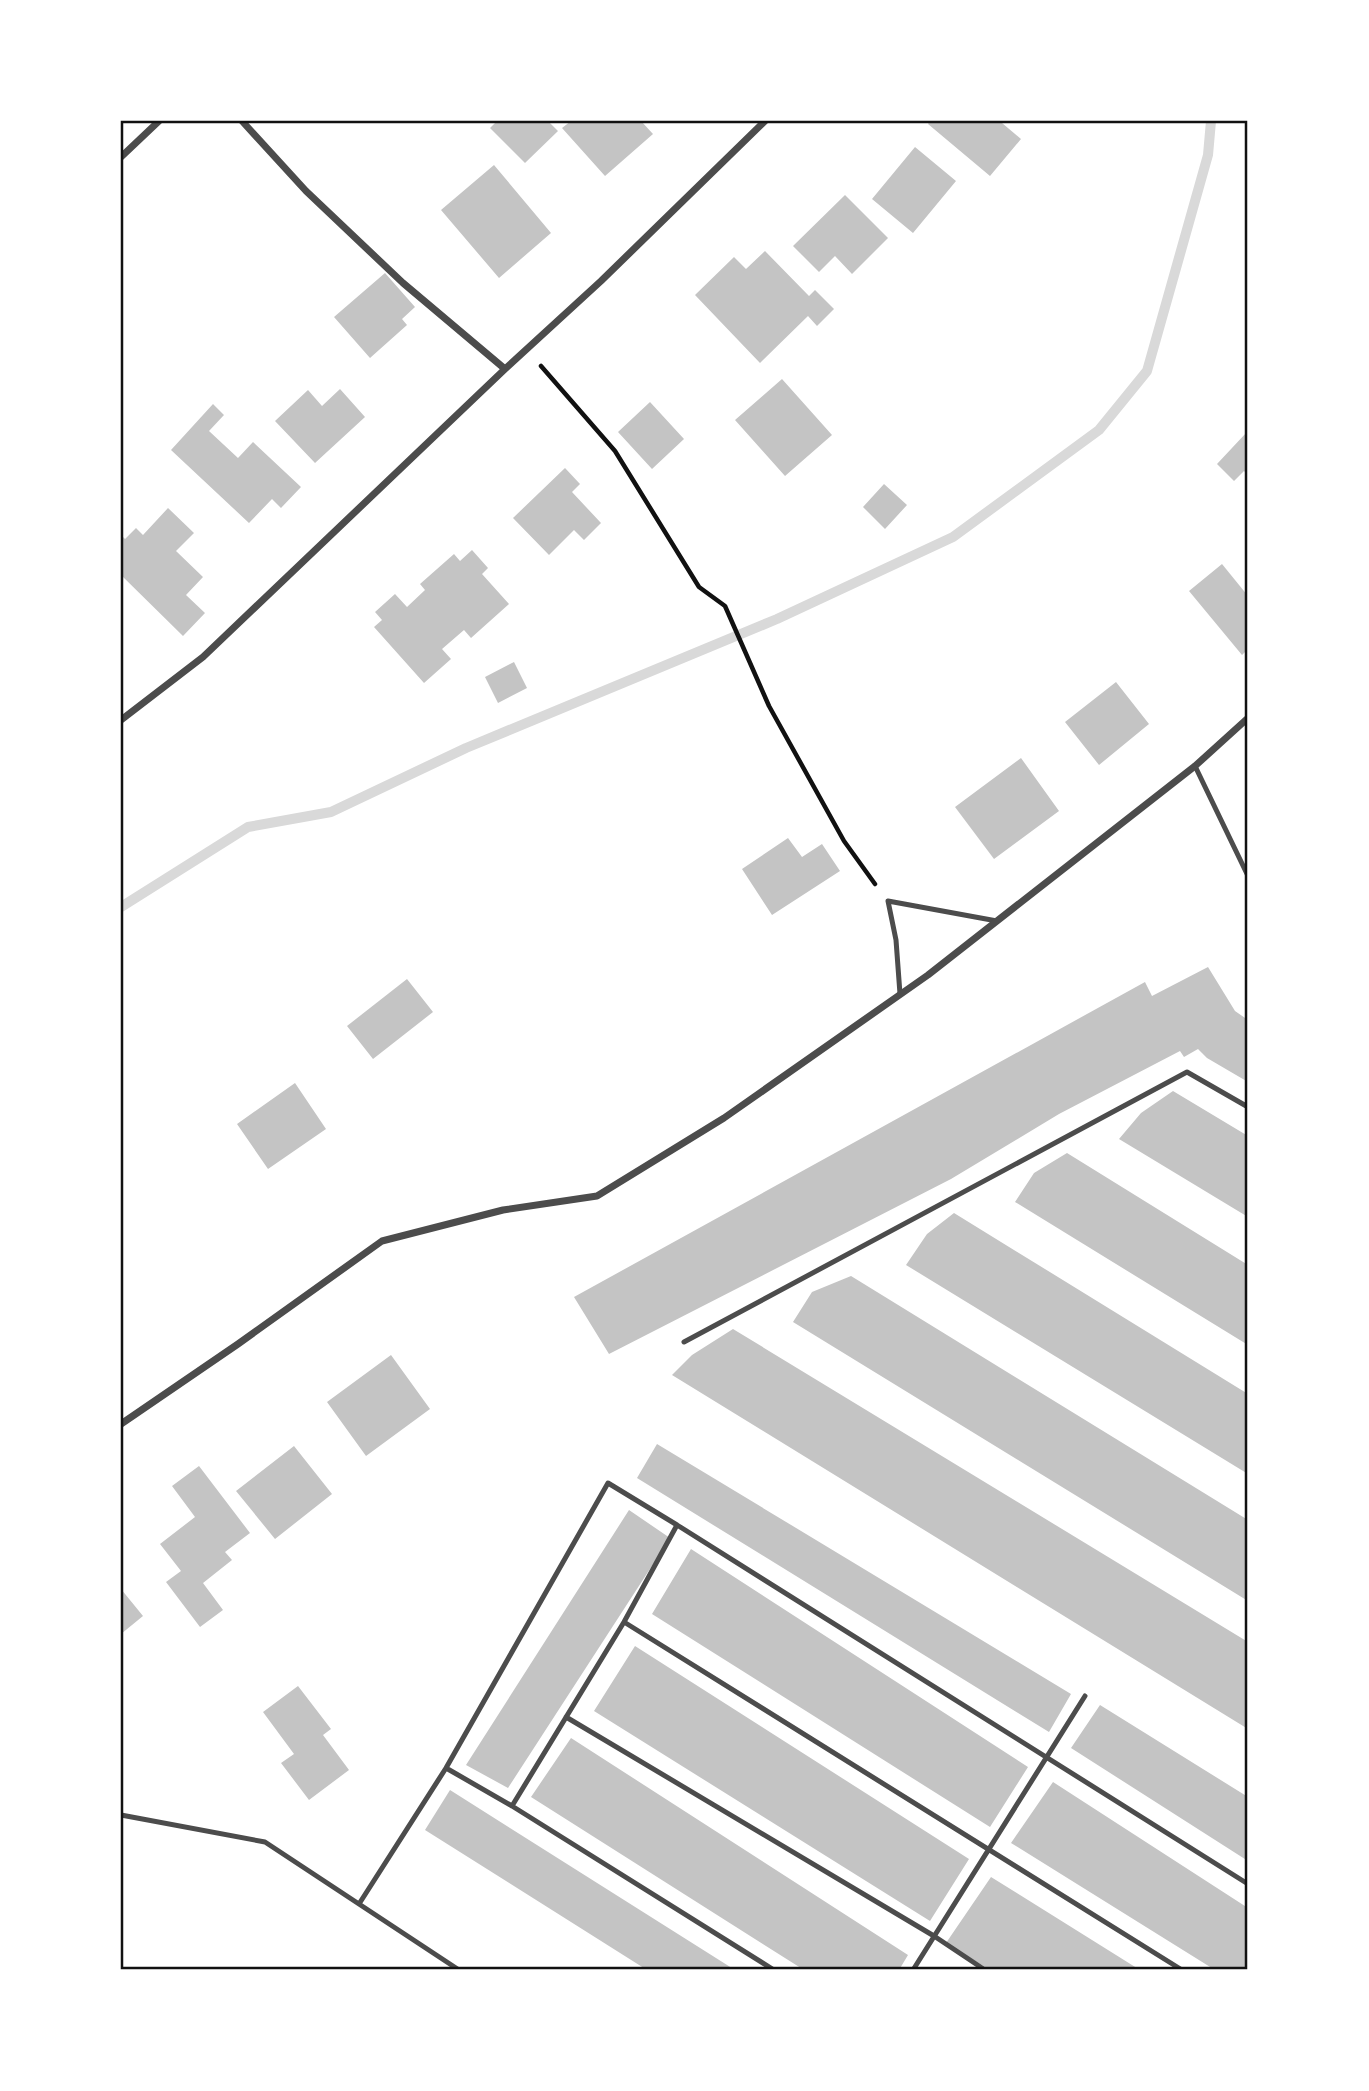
<svg xmlns="http://www.w3.org/2000/svg" width="1369" height="2091" font-family="'IBM Plex Sans',sans-serif">
<style>
.lines{fill:none;stroke-linecap:round;stroke-linejoin:round}
.stream{stroke:#d9d9d9;stroke-width:10}
.building{fill:#c4c4c4}
.path{stroke:#111;stroke-width:4.5}
.service{stroke:#4c4c4c;stroke-width:5}
.minor{stroke:#4c4c4c;stroke-width:7}
.neatline{fill:none;stroke:#111;stroke-width:2.5}
</style>
<rect width="100%" height="100%" fill="#fff"/>
<g class="lines">
<!-- stream -->
<path class="stream" d="M 121,907 L 248,827 L 331,812 L 466,748 L 777,619 L 953,537 L 1099,430 L 1147,371 L 1208,155 L 1211,121"/>
</g>
<!-- building -->
<path class="building" d="M 497,121 L 548,121 L 558,131 L 525,163 L 490,128 Z
M 571,121 L 641,121 L 653,134 L 605,176 L 562,128 Z
M 930,121 L 1003,121 L 1002,123 L 1021,139 L 990,176 L 928,124 Z
M 915,147 L 956,181 L 913,233 L 872,199 Z
M 494,165 L 551,233 L 499,278 L 441,210 Z
M 845,195 L 888,238 L 852,274 L 835,256 L 819,272 L 793,246 Z
M 765,251 L 809,296 L 815,290 L 834,309 L 817,326 L 808,316 L 760,363 L 695,295 L 734,257 L 746,269 Z
M 385,273 L 415,307 L 402,319 L 407,325 L 370,358 L 334,317 Z
M 782,379 L 832,435 L 785,476 L 735,420 Z
M 340,389 L 365,417 L 315,463 L 275,421 L 308,390 L 322,406 Z
M 650,402 L 684,439 L 652,469 L 618,432 Z
M 213,404 L 224,415 L 209,431 L 238,458 L 253,442 L 301,487 L 281,508 L 272,499 L 249,523 L 171,450 Z
M 1246,433 L 1248,436 L 1248,475 L 1244,471 L 1234,481 L 1217,464 Z
M 565,468 L 580,484 L 572,492 L 601,523 L 584,540 L 574,530 L 549,555 L 513,518 Z
M 884,484 L 907,505 L 885,529 L 863,507 Z
M 168,508 L 194,533 L 176,551 L 203,577 L 186,595 L 205,613 L 183,636 L 121,575 L 121,535 L 125,539 L 136,528 L 143,535 Z
M 472,550 L 488,568 L 482,574 L 509,604 L 471,638 L 464,630 L 442,649 L 451,659 L 424,683 L 374,627 L 382,620 L 375,612 L 395,594 L 407,607 L 425,590 L 420,584 L 454,554 L 460,561 Z
M 1222,564 L 1248,596 L 1248,649 L 1242,655 L 1189,591 Z
M 514,662 L 527,688 L 498,703 L 485,677 Z
M 1116,682 L 1149,724 L 1099,765 L 1065,722 Z
M 1021,758 L 1059,811 L 994,859 L 955,807 Z
M 788,838 L 802,857 L 822,844 L 840,871 L 772,915 L 742,869 Z
M 1208,967 L 1235,1011 L 1248,1020 L 1248,1082 L 1207,1058 L 1198,1049 L 1184,1057 L 1180,1051 L 1059,1114 L 951,1179 L 609,1354 L 574,1297 L 1145,982 L 1152,996 Z
M 407,979 L 433,1012 L 373,1059 L 347,1026 Z
M 295,1083 L 326,1129 L 268,1169 L 237,1124 Z
M 1173,1091 L 1248,1136 L 1248,1217 L 1119,1139 L 1141,1113 Z
M 1067,1153 L 1248,1265 L 1248,1345 L 1015,1202 L 1034,1173 Z
M 954,1213 L 1248,1394 L 1248,1474 L 906,1265 L 927,1234 Z
M 851,1276 L 1248,1520 L 1248,1601 L 793,1322 L 812,1292 Z
M 733,1329 L 1248,1642 L 1248,1729 L 672,1375 L 692,1355 Z
M 391,1355 L 430,1409 L 366,1456 L 327,1402 Z
M 657,1444 L 1071,1694 L 1049,1732 L 637,1478 Z
M 294,1446 L 332,1494 L 275,1539 L 236,1491 Z
M 199,1466 L 250,1533 L 225,1552 L 232,1560 L 203,1583 L 223,1610 L 200,1627 L 166,1582 L 181,1571 L 160,1544 L 195,1517 L 172,1486 Z
M 629,1510 L 670,1538 L 508,1788 L 466,1765 Z
M 691,1549 L 1028,1767 L 990,1827 L 652,1614 Z
M 121,1589 L 143,1616 L 121,1634 Z
M 635,1646 L 969,1859 L 930,1921 L 594,1711 Z
M 298,1686 L 331,1729 L 323,1735 L 349,1770 L 309,1800 L 281,1763 L 294,1754 L 263,1712 Z
M 1100,1705 L 1248,1797 L 1248,1861 L 1071,1748 Z
M 571,1738 L 908,1955 L 899,1970 L 804,1970 L 531,1797 Z
M 1053,1782 L 1248,1908 L 1248,1970 L 1215,1970 L 1011,1843 Z
M 450,1790 L 735,1970 L 647,1970 L 425,1830 Z
M 991,1877 L 1140,1970 L 990,1970 L 946,1943 Z"/>
<g class="lines">
<!-- path -->
<path class="path" d="M 541,366 L 615,451 L 699,587 L 725,606 L 769,706 L 844,841 L 875,884"/>
<!-- service -->
<path class="service" d="M 1195,766 L 1248,876
M 900,994 L 896,940 L 888,901 L 997,921
M 684,1342 L 1187,1072 L 1248,1107
M 624,1622 L 1182,1970
M 566,1717 L 934,1936 L 985,1970
M 446,1768 L 512,1806 L 774,1970
M 512,1806 L 624,1622 L 677,1525 L 1248,1884
M 121,1815 L 265,1842 L 459,1970
M 359,1904 L 446,1768 L 608,1483 L 677,1525
M 913,1970 L 1085,1696"/>
<!-- minor -->
<path class="minor" d="M 242,121 L 306,191 L 403,283 L 505,369
M 121,157 L 159,121
M 121,720 L 203,657 L 505,369 L 601,281 L 765,121
M 121,1424 L 238,1344 L 382,1241 L 503,1210 L 597,1196 L 724,1118 L 928,975 L 1195,766 L 1248,718"/>
</g>
<!-- border -->
<rect width="1369" height="2091" fill="none" stroke="#ffffff" stroke-width="245"/>
<rect x="122" y="122" width="1124" height="1846" class="neatline"/>
</svg>
